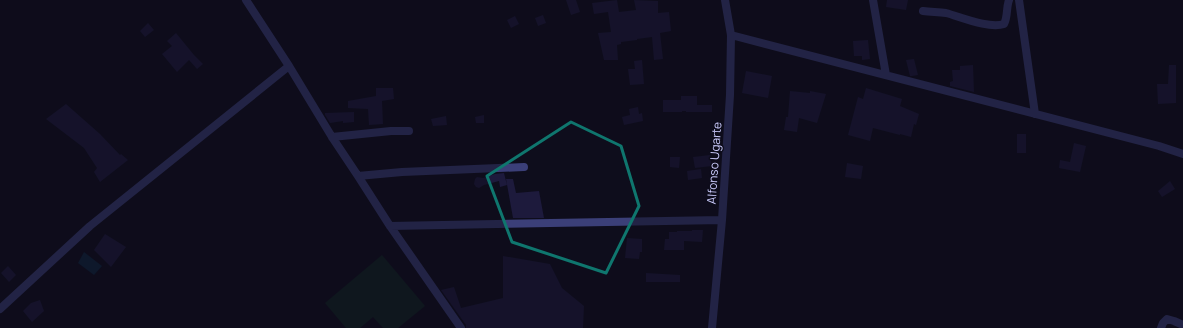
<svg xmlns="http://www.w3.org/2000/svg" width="1183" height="328" font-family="Manrope,sans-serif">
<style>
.green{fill:#102522}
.water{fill:#0e263e}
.building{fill:#1d1a3c}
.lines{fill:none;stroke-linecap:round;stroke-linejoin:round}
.minor{stroke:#3b3f78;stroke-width:8}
.marked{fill:none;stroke:#0f766e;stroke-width:3;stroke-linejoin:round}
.labels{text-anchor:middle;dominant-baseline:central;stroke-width:3;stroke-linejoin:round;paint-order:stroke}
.street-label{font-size:12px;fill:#cbcbfc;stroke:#0e0d1c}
</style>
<rect width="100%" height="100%" fill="#0e0d1c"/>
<!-- green -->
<path class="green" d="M 382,255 L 425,306 L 398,328 L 383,328 L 373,317 L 360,328 L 346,328 L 325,303 Z"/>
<!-- water -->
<path class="water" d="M 84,252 L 102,266 L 94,275 L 78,263 Z"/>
<!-- building -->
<path class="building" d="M 566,0 L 576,0 L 580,12 L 571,15 Z
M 617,0 L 619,12 L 636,10 L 634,0 L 658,1 L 658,13 L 669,12 L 671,31 L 660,33 L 663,59 L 654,60 L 652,37 L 637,39 L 637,40 L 621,42 L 621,44 L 617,45 L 618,60 L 604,60 L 598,33 L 611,32 L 608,12 L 594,14 L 592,3 Z
M 887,0 L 908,0 L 906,10 L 886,7 Z
M 543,15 L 546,23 L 538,26 L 535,18 Z
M 515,16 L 519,24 L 511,28 L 507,20 Z
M 148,23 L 154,30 L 145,37 L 140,31 Z
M 176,33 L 194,55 L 203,64 L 197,69 L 189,60 L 177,72 L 162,54 L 172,46 L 167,41 Z
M 868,40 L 870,59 L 862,60 L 862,56 L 854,56 L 853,41 Z
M 914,59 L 918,75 L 912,76 L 910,76 L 906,60 Z
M 642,60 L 644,84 L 630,85 L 628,69 L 635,69 L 634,61 Z
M 973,65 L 974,92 L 950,86 L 950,82 L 953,81 L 952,70 L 960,70 L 960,66 Z
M 1169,65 L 1176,65 L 1176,103 L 1158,104 L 1157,84 L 1168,84 Z
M 746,71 L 772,76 L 768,98 L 742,93 Z
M 376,88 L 393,88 L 394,99 L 382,101 L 383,124 L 369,125 L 368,109 L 348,108 L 348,101 L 376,96 Z
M 866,88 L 902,99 L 900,106 L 919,114 L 916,125 L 914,124 L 911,137 L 900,134 L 900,135 L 873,128 L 870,141 L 848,135 L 858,97 L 863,99 Z
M 790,91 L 810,93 L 810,91 L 826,94 L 817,123 L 799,118 L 797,132 L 784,130 L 786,117 L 788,117 Z
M 681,96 L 697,96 L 697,105 L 712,105 L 712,112 L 686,112 L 686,111 L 682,111 L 682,112 L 663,112 L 663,100 L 681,100 Z
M 66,104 L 100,134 L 120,155 L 121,154 L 128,160 L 100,182 L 94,172 L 97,168 L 84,148 L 46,119 Z
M 638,107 L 639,114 L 642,113 L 643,121 L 624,125 L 622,117 L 630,115 L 629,109 Z
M 354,112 L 354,122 L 343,123 L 343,121 L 330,123 L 325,115 L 325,113 Z
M 484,115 L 484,123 L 476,123 L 475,117 Z
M 446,116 L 447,125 L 433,126 L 431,119 Z
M 1017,134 L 1026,134 L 1026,153 L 1017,153 Z
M 1074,143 L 1086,146 L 1080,172 L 1059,168 L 1060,160 L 1070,162 Z
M 710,155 L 712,166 L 695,168 L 693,157 Z
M 670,157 L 680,157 L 679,168 L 670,167 Z
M 847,163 L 863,166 L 861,179 L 845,177 Z
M 701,169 L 702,178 L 688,180 L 687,171 Z
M 504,173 L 507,185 L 500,187 L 499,181 L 484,185 L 479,188 L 476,187 L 474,184 L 475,179 L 477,177 L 483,178 L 495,174 Z
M 506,179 L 513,179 L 516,193 L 539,191 L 544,218 L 513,218 Z
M 1170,181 L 1175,189 L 1162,197 L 1158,191 Z
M 692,230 L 703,230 L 702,242 L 684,241 L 684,250 L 664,250 L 665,239 L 669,239 L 669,232 L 677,232 L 677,231 L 692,231 Z
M 105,234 L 126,247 L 111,267 L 94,250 Z
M 627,238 L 642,239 L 642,252 L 640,252 L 639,259 L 625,258 Z
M 503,256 L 550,264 L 562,288 L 584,306 L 583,328 L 466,328 L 466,325 L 441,290 L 454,287 L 461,308 L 503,298 Z
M 8,266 L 16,275 L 9,282 L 1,273 Z
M 646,273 L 680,275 L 680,282 L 646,282 Z
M 40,300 L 44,311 L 32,322 L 23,311 L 31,303 Z"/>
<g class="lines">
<!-- minor -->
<path class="minor" d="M 246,0 L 289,66 L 332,137 L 358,176 L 390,226 L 461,328
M 873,0 L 886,75
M 1019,0 L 1035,114
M 923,11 C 931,12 938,12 946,13 C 961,17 989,29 1004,24 C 1008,17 1006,8 1009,0
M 731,35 L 1159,146 L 1183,154
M 332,137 L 391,131 L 409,131
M 358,176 L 402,172 L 524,167
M 390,226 L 722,220
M 0,309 L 90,226 L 289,66
M 712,328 L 722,220 L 730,95 L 731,35 L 725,0
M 1161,328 L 1163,323 L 1167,319 L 1174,321 L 1183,325"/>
</g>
<!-- marked area -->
<path d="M0 0H1183V328H0ZM 571,122 L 621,146 L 639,206 L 606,273 L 512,242 L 487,176 Z" fill="#0e0d1c" fill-opacity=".55" fill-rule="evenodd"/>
<path class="marked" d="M 571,122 L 621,146 L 639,206 L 606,273 L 512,242 L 487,176 Z"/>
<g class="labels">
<!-- street labels -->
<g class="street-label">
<text transform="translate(714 163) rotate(-86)">Alfonso Ugarte</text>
</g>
</g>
</svg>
